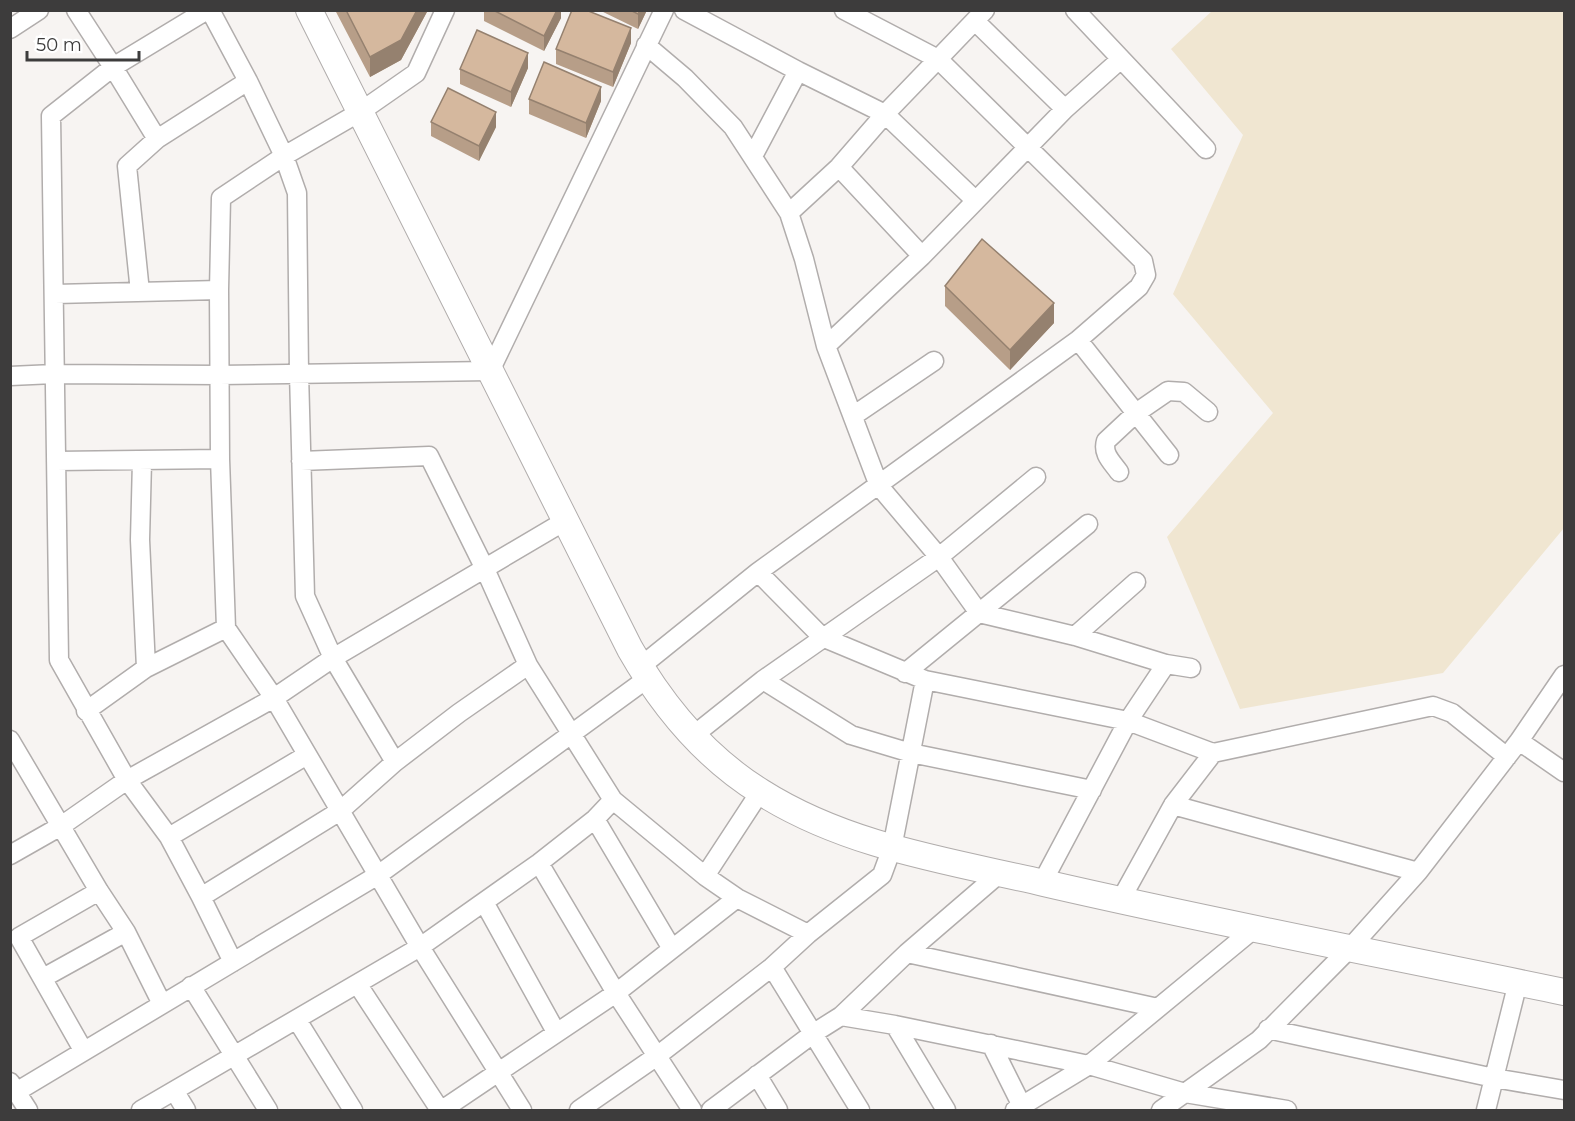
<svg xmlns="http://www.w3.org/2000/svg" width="1575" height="1121" font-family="Montserrat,sans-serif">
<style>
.green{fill:#f0e6d1}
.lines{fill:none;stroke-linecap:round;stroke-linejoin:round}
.street-casing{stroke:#b1adac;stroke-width:21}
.secondary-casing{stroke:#b1adac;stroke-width:28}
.street{stroke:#fff;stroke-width:18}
.secondary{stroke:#fff;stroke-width:26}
.wall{fill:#b79e88}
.shaded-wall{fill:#95816f}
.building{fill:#d5b89e;stroke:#95816f;stroke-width:1.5}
</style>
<rect width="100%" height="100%" fill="#f7f4f2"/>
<!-- green -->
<path class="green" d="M 1212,11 L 1564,11 L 1564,528 L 1443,673 L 1240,709 L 1167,537 L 1273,413 L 1173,294 L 1243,135 L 1171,49 Z"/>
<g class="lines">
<defs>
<path id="street" d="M 76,10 L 113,67 L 157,139
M 207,10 L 113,67 L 51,116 L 59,660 L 127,780 L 169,837 L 201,897 L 233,962
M 210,10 L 248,81 L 284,156 L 297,193 L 299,373 L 305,596 L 333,658 L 395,762
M 445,10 L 416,73 L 360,112 L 284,156 L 221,198 L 219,290 L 220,459 L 226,628 L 274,698 L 420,947 L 522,1110
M 684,10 L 798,71
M 844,10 L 938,59 L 985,10
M 1075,10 L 1206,149
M 975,21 L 1065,109
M 10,29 L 39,10
M 646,45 L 685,78 L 733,127 L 789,213 L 804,259 L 826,346 L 879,486 L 939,557 L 979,613 L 1075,636 L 1166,664 L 1191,668
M 753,156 L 798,71 L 885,114 L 975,200
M 839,167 L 922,256
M 140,292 L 127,166 L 157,139 L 248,81
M 55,294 L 219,290
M 1078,340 L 1169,455
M 826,346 L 922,256 L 1065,109 L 1121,59
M 10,376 L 54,374 L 219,375 L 490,371 L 664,10
M 853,416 L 934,361
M 56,461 L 220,459
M 142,461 L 140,540 L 146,668
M 301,461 L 429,456 L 485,569 L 528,665
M 1119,472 C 1112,462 1102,454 1106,441 L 1136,413 L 1168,391 L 1184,392 L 1208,412
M 758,572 L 822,637 L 925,680 L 1128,721 L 1213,753 L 1173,805 L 1120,901
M 1075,636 L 1136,582
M 640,667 L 758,572 L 1078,340 L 1139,287 L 1146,275 L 1143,261 L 938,59 L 885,114 L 839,167 L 789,213
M 905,673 L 1088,524
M 763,680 L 851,735 L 911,753 L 1092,790
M 86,711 L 146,668 L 226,628
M 694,735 L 763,680 L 939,557 L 1036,477
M 10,740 L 99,891 L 126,932 L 162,1004
M 1519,741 L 1564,772
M 1213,753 L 1433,706 L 1452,713 L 1507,757
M 595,819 L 672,949
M 169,837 L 307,755
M 10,855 L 61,826 L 127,780 L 274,698 L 333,658 L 565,521
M 539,863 L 616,993 L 692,1110
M 1418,872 L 1519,741 L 1564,675
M 705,876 L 760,792
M 1042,883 L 1128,721 L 1166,664
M 201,897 L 340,811 L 395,762 L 459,713 L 528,665 L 613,800 L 705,876 L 737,898 L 808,934
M 484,902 L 556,1032
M 907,953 L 1158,1008
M 772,967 L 860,1110
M 43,978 L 126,932
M 358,985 L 440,1110
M 191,986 L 268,1110
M 841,1016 L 895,1025 L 1089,1065 L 1185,1093 L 1287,1110
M 297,1020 L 353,1110
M 895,1025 L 946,1110
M 1268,1029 L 1494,1078 L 1564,1090
M 991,1044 L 1022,1106
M 83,1050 L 19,937 L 99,891
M 757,1075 L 778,1110
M 10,1082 L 28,1110
M 16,1092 L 378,875 L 648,678
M 175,1092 L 186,1110
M 141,1110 L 420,947 L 539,863 L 595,819 L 613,800
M 442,1110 L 616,993 L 737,898
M 579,1110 L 657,1056 L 772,967 L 808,934 L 882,875 L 892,848 L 925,680
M 711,1110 L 814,1033 L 841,1016 L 907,953 L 1000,873
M 1015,1110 L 1089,1065 L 1255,928
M 1161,1110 L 1259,1040 L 1350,948 L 1418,872 L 1173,805
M 1486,1110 L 1518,982"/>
<path id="secondary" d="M 309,10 L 630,649 C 662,705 706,758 761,792 C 846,846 948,861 1044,883 C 1217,923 1391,956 1564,992"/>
</defs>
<!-- street casing -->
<use href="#street" class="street-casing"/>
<!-- secondary casing -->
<use href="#secondary" class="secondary-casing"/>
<!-- street -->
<use href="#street" class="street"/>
<!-- secondary -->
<use href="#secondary" class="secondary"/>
</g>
<!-- wall -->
<path class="wall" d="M 335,10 L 428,10 L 401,60 L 370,77 Z
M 484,10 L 561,10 L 561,18 L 544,51 L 484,21 Z
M 599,10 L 647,10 L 638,29 Z
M 631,43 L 613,87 L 556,64 L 556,49 Z
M 528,68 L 511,107 L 460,84 L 460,69 Z
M 529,99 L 601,101 L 586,138 L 529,114 Z
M 431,122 L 496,127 L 479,161 L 431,136 Z
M 945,286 L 1054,323 L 1010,370 L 945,306 Z"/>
<!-- shaded-wall -->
<path class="shaded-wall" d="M 417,10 L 428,10 L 401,60 L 370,77 L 370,57 Z
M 557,10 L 561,10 L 561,18 L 544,51 L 544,36 Z
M 640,10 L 647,10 L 638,29 L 638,14 Z
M 631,28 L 631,43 L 613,87 L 613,72 Z
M 528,53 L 528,68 L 511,107 L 511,92 Z
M 601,87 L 601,101 L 586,138 L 586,123 Z
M 496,112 L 496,127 L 479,161 L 479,146 Z
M 1054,303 L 1054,323 L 1010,370 L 1010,350 Z"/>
<!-- building -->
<path class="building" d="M 346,10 L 417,10 L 401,40 L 370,57 Z
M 493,10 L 557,10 L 544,36 Z
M 572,10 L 586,10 L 631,28 L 613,72 L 556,49 Z
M 630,10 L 640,10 L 638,14 Z
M 477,30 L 528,53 L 511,92 L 460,69 Z
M 544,62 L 601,87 L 586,123 L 529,99 Z
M 448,88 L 496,112 L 479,146 L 431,122 Z
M 982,239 L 1054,303 L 1010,350 L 945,286 Z"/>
<!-- border -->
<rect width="1575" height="1121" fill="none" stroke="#3d3c3c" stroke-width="24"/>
<!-- scale -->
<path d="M27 51v9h112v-9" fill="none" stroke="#3d3c3c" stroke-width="3"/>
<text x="36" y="51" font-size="18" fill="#3d3c3c" stroke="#ffffff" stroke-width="4.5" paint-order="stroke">50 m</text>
</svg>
